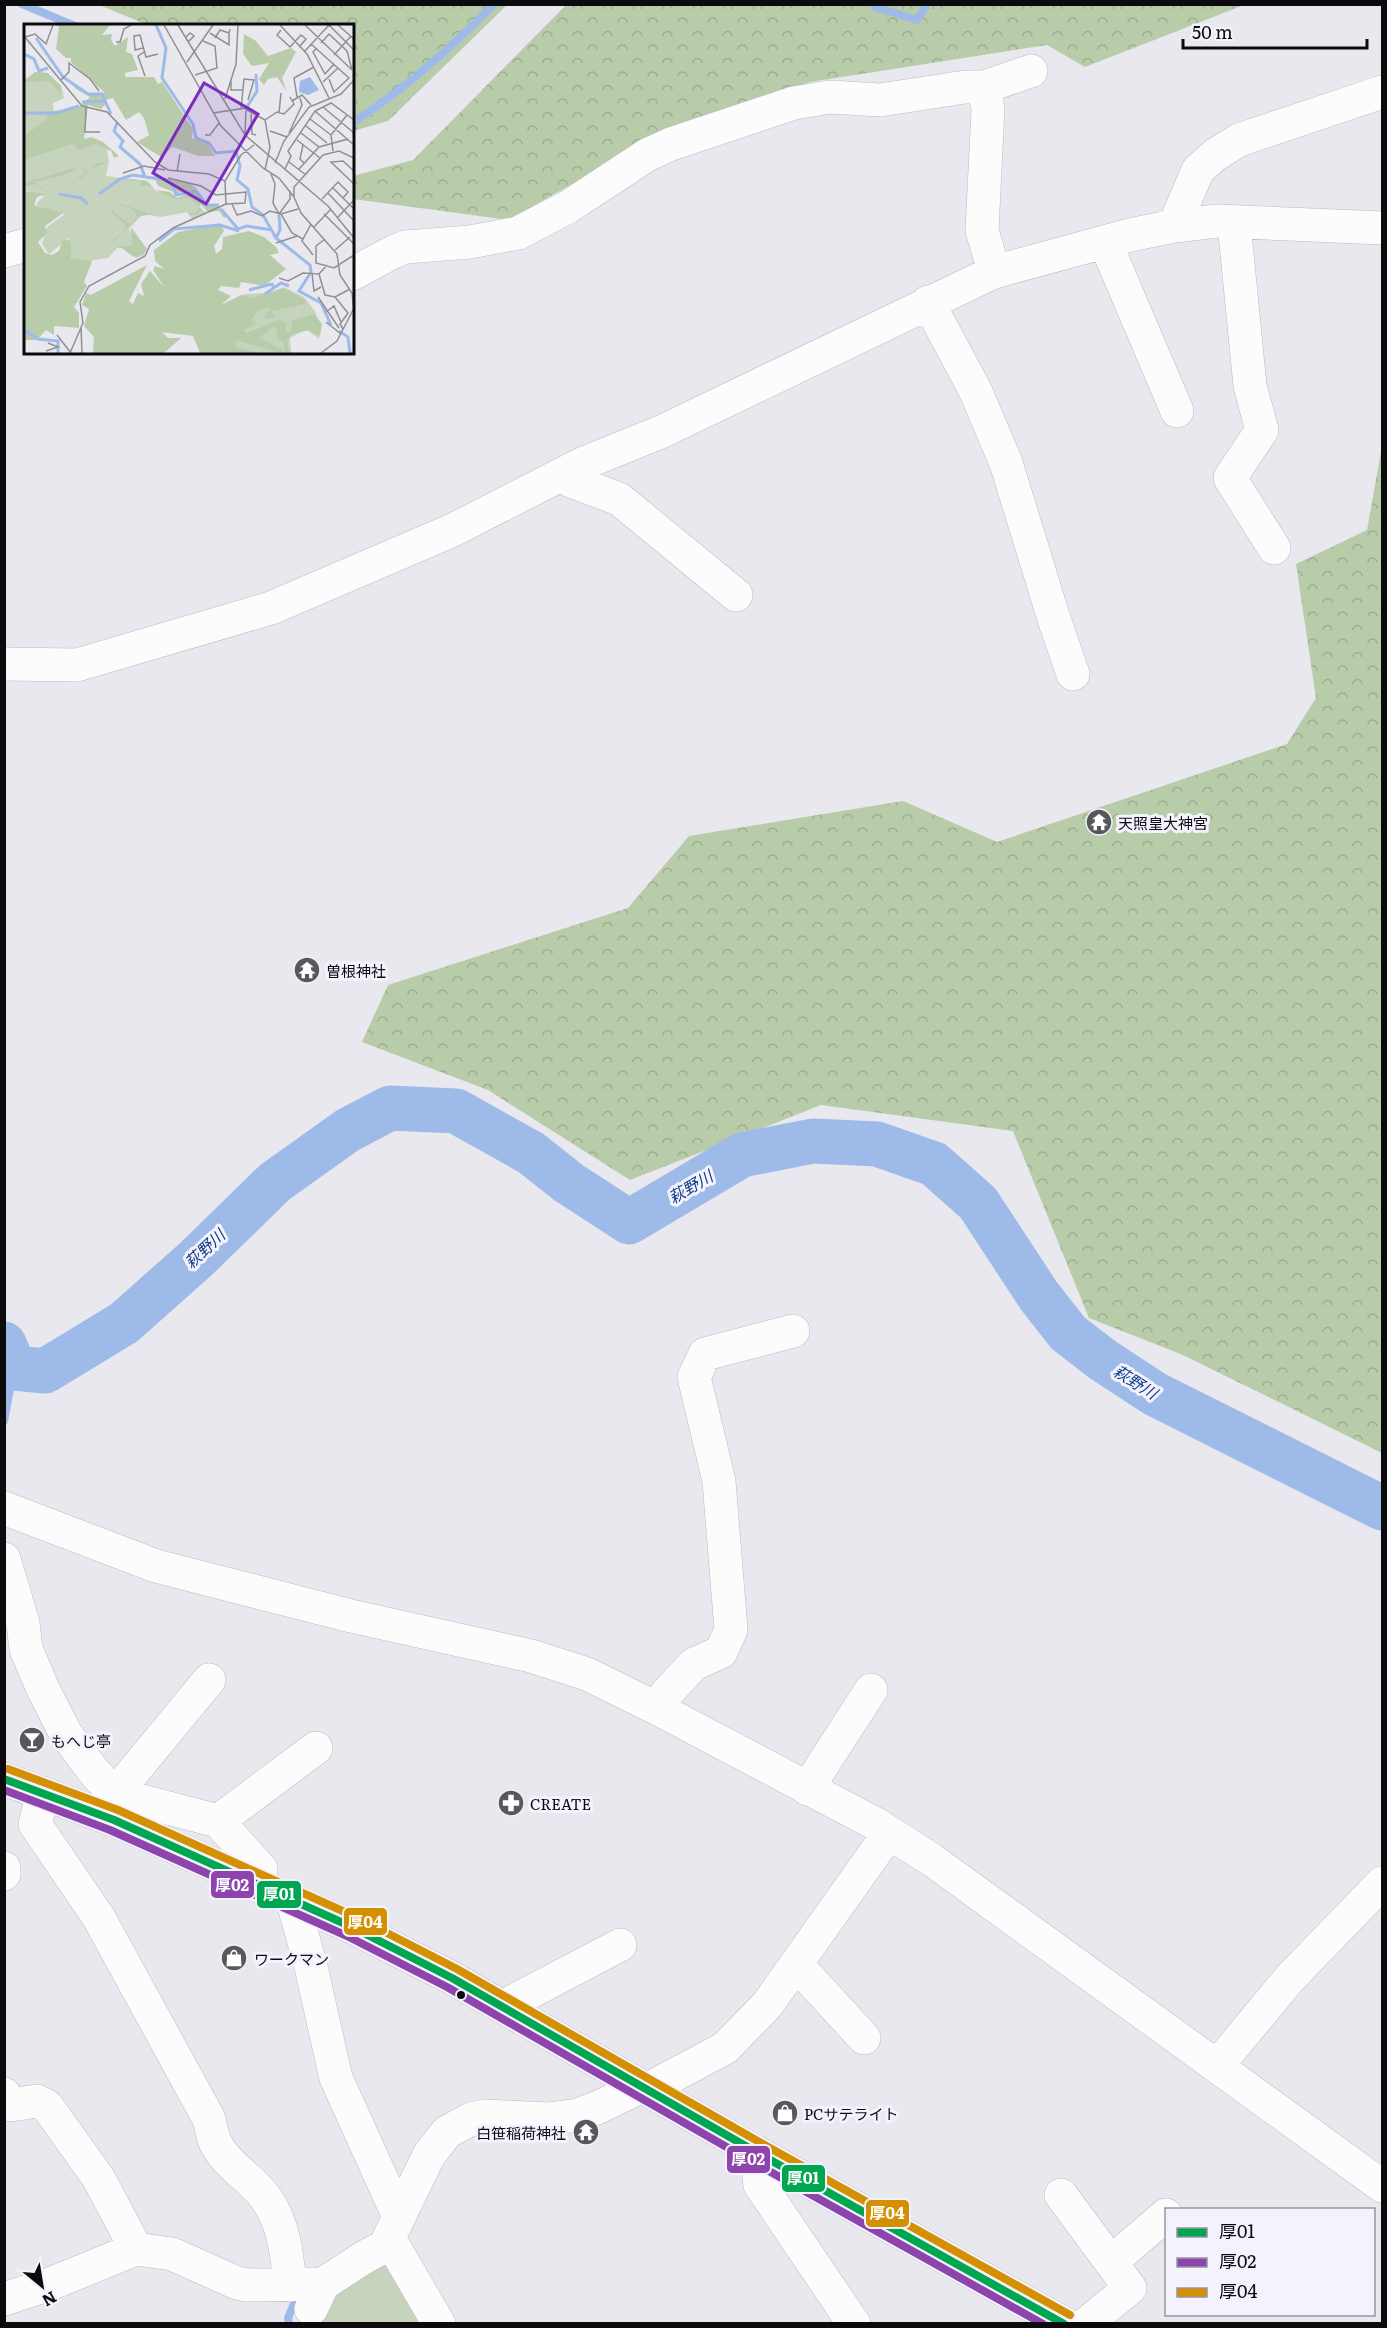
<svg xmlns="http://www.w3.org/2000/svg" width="1387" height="2328" font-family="Literata,'Noto Sans JP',serif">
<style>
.green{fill:#c6d4be}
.forest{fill:url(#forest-crowns)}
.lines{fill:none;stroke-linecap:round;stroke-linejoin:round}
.stream{stroke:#9ebae8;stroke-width:8}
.river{stroke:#9ebae8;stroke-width:45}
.minor-casing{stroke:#bcbcc0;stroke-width:34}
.highway-casing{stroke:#bcbcc0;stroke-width:34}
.minor{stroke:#fcfcfc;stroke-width:33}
.highway{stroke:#fcfcfc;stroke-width:33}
.bus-1-casing{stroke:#f4f3fd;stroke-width:12}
.bus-2-casing{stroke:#f4f3fd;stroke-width:12}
.bus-3-casing{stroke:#f4f3fd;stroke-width:12}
.bus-1{stroke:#00a651;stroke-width:8}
.bus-2{stroke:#8e44ad;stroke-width:8}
.bus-3{stroke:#d48f02;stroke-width:8}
.bus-dot{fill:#0b0b0e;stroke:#f4f3fd;stroke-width:2}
.labels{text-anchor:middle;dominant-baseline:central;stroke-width:6;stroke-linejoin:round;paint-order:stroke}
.poi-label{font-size:15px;fill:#0b0b0e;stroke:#f4f3fd;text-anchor:start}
.water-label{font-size:16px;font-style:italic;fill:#0b3a83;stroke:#f4f3fd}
.inset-river{fill:none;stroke:#9ebae8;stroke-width:3}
.inset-road{fill:none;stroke:#909094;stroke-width:1.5}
.view{fill:#7b2cbf;fill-opacity:0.15;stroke:#7b2cbf;stroke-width:3}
.inset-edge{fill:none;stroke:#0b0b0e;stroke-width:3}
.line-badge{stroke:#f4f3fd;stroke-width:2}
.badge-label{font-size:16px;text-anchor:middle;font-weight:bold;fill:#fff}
</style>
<defs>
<pattern id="forest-crowns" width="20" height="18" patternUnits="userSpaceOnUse" patternTransform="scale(1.5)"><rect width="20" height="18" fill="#b8cca9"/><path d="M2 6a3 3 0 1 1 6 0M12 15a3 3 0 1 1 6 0" fill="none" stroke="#9dae90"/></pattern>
</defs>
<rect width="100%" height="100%" fill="#e8e8ee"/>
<!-- green -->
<path class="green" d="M 386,2260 L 431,2323 L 320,2324 L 327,2301 Z"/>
<!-- forest -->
<path class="forest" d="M 99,5 L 507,4 L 507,5 L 388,121 L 353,131 L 352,26 L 148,25 Z
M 566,5 L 1244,5 L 1085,67 L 1047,45 L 810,82 L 642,144 L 509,220 L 353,199 L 353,176 L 413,160 Z
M 1382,446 L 1382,1453 L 1183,1355 L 1089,1318 L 1013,1131 L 821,1105 L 630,1180 L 488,1090 L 362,1042 L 388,985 L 628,908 L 689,836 L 903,801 L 997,842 L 1287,744 L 1316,698 L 1296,564 L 1367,530 Z"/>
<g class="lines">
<!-- stream -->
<path class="stream" d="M 22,4 L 75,26
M 874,4 L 875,7 L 917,20 L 927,4
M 352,123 C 404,90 451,48 494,4
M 4,1421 L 14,1368
M 289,2324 L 288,2318 L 295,2301"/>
<!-- river -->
<path class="river" d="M 4,1344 L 14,1368 L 45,1371 L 124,1323 L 196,1259 L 275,1182 L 348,1130 L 390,1108 L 456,1111 L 531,1153 L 569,1183 L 629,1222 L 742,1155 L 813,1141 L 877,1144 L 934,1164 L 978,1203 L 1039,1296 L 1068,1333 L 1103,1360 L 1155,1394 L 1382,1508"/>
<defs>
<path id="minor" d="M 984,87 L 988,109 L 982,230 L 994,272
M 1234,223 L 1250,386 L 1262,430 L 1230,478 L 1274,548
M 1174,226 L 1198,170 L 1215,155 L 1239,140 L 1382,92
M 1105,242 L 1177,411
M 4,251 L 26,245
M 352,274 L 393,252 L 406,247 L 470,242 L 518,233 L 568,207 L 647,155 L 671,144 L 794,103 L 830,97 L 880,100 L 965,87 L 984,87 L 1031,71
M 928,302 L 976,392 L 1006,463 L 1054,619 L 1073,674
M 564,474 L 571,481 L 619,499 L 736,595
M 4,664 L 77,665 L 271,608 L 453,530 L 582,464 L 663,431 L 994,272 L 1130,235 L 1174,226 L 1217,221 L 1382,228
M 4,1508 L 156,1566 L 351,1616 L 531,1656 L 587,1674 L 658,1709 L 876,1824 L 932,1860 L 1382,2186
M 4,1559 L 23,1623 L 26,1649 L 43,1689 L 66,1734 L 94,1772 L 115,1794 L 114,1820
M 209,1680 L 115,1794 L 218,1821
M 658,1709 L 666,1694 L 694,1664 L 721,1652 L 731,1630 L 719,1481 L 694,1377 L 705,1354 L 793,1331
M 807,1789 L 871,1690
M 43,1793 L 35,1824 L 99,1918 L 209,2119 C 211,2126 212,2135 215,2142 C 226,2165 250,2177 265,2197 C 284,2223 287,2254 290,2285
M 4,1868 L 4,1874
M 258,1886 L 261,1869 L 218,1821 L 316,1748
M 293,1902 L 311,1967 L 336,2078 L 399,2217
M 796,1964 L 864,2038
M 504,2006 L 620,1945
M 1217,2066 L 1290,1978 L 1382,1883
M 4,2094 L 11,2105 L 37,2101 L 47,2106 L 99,2179 L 136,2249
M 756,2152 L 760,2185 L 854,2324
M 1061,2195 L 1130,2288 L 1086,2324
M 389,2238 L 439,2324
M 1111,2262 L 1166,2215
M 4,2299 L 50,2284 L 136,2249 L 172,2254 L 237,2283 L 247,2285 L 313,2284
M 311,2309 L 323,2284 L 363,2258 L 385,2246 L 429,2155 L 447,2132 L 471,2119 L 485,2116 L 547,2119 L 578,2115 L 599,2107 L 638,2088 L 648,2089 L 725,2048 L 767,2005 L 889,1833"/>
<path id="highway" d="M 4,1779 L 114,1820 L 352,1927 L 452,1978 L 756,2152 L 1065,2324"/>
</defs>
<!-- minor casing -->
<use href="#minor" class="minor-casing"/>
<!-- highway casing -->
<use href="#highway" class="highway-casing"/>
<!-- minor -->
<use href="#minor" class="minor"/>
<!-- highway -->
<use href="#highway" class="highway"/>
<defs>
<path id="bus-1" d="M 4,1779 L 114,1820 L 352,1927 L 452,1978 L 756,2152 L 1064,2324"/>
<path id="bus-2" d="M 4,1790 L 110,1830 L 347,1936 L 447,1987 L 751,2161 L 1043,2324"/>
<path id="bus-3" d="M 8,1769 L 118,1810 L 356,1917 L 457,1969 L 761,2143 L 1070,2315"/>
</defs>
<!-- bus-1 casing -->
<use href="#bus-1" class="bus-1-casing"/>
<!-- bus-2 casing -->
<use href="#bus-2" class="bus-2-casing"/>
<!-- bus-3 casing -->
<use href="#bus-3" class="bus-3-casing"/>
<!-- bus-1 -->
<use href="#bus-1" class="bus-1"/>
<!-- bus-2 -->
<use href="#bus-2" class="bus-2"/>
<!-- bus-3 -->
<use href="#bus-3" class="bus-3"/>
</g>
<!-- icons -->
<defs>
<symbol id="temple-disc" viewBox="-11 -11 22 22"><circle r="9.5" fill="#58585c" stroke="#f4f3fd"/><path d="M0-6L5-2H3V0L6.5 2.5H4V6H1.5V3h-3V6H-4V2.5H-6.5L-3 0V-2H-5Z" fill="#fff"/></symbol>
<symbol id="bar-disc" viewBox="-11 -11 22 22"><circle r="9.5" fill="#58585c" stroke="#f4f3fd"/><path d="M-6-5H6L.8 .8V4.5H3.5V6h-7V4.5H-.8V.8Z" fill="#fff"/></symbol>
<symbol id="pharmacy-disc" viewBox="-11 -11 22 22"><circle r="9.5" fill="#58585c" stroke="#f4f3fd"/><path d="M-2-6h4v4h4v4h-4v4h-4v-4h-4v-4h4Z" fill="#fff"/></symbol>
<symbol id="shop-disc" viewBox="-11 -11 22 22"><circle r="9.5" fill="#58585c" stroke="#f4f3fd"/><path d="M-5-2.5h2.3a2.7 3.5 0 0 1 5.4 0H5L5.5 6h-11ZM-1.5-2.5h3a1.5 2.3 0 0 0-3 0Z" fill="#fff"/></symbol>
</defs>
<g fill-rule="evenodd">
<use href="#temple-disc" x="1084" y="807" width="30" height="30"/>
<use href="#temple-disc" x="292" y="955" width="30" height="30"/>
<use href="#bar-disc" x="17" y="1725" width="30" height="30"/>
<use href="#pharmacy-disc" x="496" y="1788" width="30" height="30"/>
<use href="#shop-disc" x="219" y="1943" width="30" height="30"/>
<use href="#shop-disc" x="770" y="2098" width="30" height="30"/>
<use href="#temple-disc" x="571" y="2117" width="30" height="30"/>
</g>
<!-- markers -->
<circle class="bus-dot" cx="461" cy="1995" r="5"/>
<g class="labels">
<!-- poi labels -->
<g class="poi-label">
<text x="1118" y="822">天照皇大神宮</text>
<text x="326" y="970">曽根神社</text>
<text x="51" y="1740">もへじ亭</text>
<text x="530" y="1803">CREATE</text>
<text x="254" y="1958">ワークマン</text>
<text x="804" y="2113">PCサテライト</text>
<text x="566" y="2132" text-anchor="end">白笹稲荷神社</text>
</g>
<!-- water labels -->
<g class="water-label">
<text transform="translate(690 1186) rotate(-31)">萩野川</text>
<text transform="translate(204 1248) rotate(-43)">萩野川</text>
<text transform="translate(1136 1381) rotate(32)">萩野川</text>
</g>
</g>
<!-- overview -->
<g transform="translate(24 24)">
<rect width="330" height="330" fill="#e8e8ee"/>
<path d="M 17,47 L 37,61 L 40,74 L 29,79 L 30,89 L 58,120 L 67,116 L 82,121 L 85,137 L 82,152 L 122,157 L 132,167 L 153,174 L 164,172 L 182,189 L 168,195 L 163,188 L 137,193 L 119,190 L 105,205 L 120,231 L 112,234 L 104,225 L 93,224 L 84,234 L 53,239 L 47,233 L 45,214 L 25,230 L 18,220 L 23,203 L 41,190 L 21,186 L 12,180 L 20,172 L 0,166 L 0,55 ZM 260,263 L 280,273 L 291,287 L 297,305 L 295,315 L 281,305 L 266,314 L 267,329 L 218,329 L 199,321 L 198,289 L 206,280 L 220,270 L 245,269 Z" fill="#c6d4be"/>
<path d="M 32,1 L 86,1 L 78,11 L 88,10 L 87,16 L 91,22 L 104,13 L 102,28 L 108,30 L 114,46 L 101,49 L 101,53 L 130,53 L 134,60 L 138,58 L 169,105 L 168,114 L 184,120 L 191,132 L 174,132 L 149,123 L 137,133 L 113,118 L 125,111 L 120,94 L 115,88 L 102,96 L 89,74 L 81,76 L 86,89 L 82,80 L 77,85 L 64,81 L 60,115 L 67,113 L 79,118 L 95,132 L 90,134 L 87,127 L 71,120 L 56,126 L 48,120 L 0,136 L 0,112 L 23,95 L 22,88 L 54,84 L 66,73 L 52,65 L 46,57 L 63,70 L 81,69 L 47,38 L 47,34 L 42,34 L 32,25 L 35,3 ZM 220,10 L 232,17 L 244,32 L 267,24 L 272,28 L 258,54 L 263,68 L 253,53 L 244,55 L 240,61 L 235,55 L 245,39 L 228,42 L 219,30 ZM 11,48 L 24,49 L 36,61 L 38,70 L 25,57 L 0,58 ZM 84,138 L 66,145 L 61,151 L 43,163 L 62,148 L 55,143 L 40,151 L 10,158 L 19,164 L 23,169 L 12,160 L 0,162 L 0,159 L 54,143 L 64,147 L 73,139 ZM 129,151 L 167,160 L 173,165 L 153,169 L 134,162 ZM 99,156 L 108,155 L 123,157 L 132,166 L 146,168 L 153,174 L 172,167 L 182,182 L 194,181 L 203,192 L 200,194 L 195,187 L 184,188 L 176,180 L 177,187 L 172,191 L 167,191 L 163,187 L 150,191 L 162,187 L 169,190 L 176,183 L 164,173 L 155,175 L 149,174 L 135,168 L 127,162 L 115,162 L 118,157 ZM 0,167 L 21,170 L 13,173 L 10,181 L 39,189 L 21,202 L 23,209 L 14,218 L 21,229 L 28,231 L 35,227 L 39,215 L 47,217 L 47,234 L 68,237 L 60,258 L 63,262 L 50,283 L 55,289 L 55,304 L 30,302 L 30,311 L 22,306 L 13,316 L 0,316 ZM 82,175 L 127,190 L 114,193 L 89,218 L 54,221 L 87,218 L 101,205 L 101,200 L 79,181 L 106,200 L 113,193 L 110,186 ZM 196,200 L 200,207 L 190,222 L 192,230 L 198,225 L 199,213 L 225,207 L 240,213 L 252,223 L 255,229 L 246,231 L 262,245 L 240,262 L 217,258 L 215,264 L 197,262 L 194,266 L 207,272 L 197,281 L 217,271 L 227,274 L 260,264 L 281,276 L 281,280 L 248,287 L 251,293 L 240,295 L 246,283 L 235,286 L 227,296 L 232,300 L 220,306 L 222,309 L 256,296 L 262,298 L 262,307 L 267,308 L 268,296 L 290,290 L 298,300 L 296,312 L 284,306 L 268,311 L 263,316 L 265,329 L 261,328 L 260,318 L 253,315 L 253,304 L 249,303 L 235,314 L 260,326 L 256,329 L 212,316 L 211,323 L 235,329 L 176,329 L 169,312 L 138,308 L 144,314 L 157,314 L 140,329 L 69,329 L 70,313 L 60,302 L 65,285 L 58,281 L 62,269 L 67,271 L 123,241 L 105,277 L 109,280 L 114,269 L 120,272 L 117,260 L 126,247 L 140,263 L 129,246 L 131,242 L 140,245 L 131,237 L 130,226 L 154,208 ZM 107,203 L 123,225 L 119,231 L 110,233 L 96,223 L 108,221 Z" fill="#b8cca9"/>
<path d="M 286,53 L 295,66 L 284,71 L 275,68 L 276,57 Z" fill="#9ebae8"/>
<path class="inset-river" d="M 132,1 L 142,24 L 138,54 L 169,100 L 172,114 L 185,119 L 192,129 L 212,127 L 216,142 L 213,156 L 224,165 L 228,183 L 239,191 L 252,214 L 286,241 L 287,248 L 275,267 L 297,279 L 307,301M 12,14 L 39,53 L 64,70 L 78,70 L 87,90M 0,30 L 10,35 L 15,47 L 24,44M 58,78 L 82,77M 223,83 L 233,67 L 232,50M 0,89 L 32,89 L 55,82M 93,99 L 90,107 L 99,117 L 96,123 L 116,140 L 121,153M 35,170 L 57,174 L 64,180M 75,170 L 96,155 L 109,151 L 141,156 L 148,160 L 152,171 L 172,167 L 183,181 L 195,181M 197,185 L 214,205 L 223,202 L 248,206M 252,214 L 256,206 L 255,191M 135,217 L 150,205 L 196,201 L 215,207M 225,266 L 248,260 L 250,264M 241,270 L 257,259 L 265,262M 0,306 L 14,315 L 34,317 L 34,329M 315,307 L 324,313 L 326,329"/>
<path class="inset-road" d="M 140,1 L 197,102 L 239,144 L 255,154 L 270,173 L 270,163 L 299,131 L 315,127 L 330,134M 154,1 L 221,111 L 304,182 L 330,214M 256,1 L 283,30 L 305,74M 281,1 L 328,46M 305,1 L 330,26M 314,1 L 330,15M 257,6 L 253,11 L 266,23 L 277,11 L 282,15 L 275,23M 186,9 L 205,21 L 205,9M 0,12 L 58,82 L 83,88 L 131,138 L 144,146 L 185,150 L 201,157M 1,13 L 11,10 L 22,20 L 29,1M 162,13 L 166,9 L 170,12 L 164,18M 191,14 L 196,6 L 205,9 L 206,5M 92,18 L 96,18 L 100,5 L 107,1M 297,19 L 305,10 L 323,27 L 328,46M 287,20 L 325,54 L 310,68 L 305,55M 119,24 L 111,26 L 110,12 L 116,11 L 122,33 L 134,30M 293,24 L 289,28 L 301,50 L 310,40M 120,28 L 114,32 L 121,52M 280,28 L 305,1M 310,31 L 327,12M 163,38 L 189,1M 171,51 L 193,44 L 191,22 L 179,17M 219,55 L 230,56 L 224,76M 36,57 L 45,48 L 45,39 L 66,55 L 75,67M 207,57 L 207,66 L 218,66M 299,58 L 314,44M 273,73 L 270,54 L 290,43M 201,75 L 212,40 L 214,1M 268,77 L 278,71 L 287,81M 299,83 L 330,109M 62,84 L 61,108 L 76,108M 217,85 L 220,55M 221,85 L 241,96M 291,87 L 330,121M 189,89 L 222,84M 255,89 L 257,69M 227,90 L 228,110 L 232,111M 286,95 L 307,111M 282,102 L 303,119M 246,107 L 263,113M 221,109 L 222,85M 265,109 L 278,81 L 276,74M 277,109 L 295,123M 181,111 L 186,111 L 195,99M 273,116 L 296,134M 279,121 L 276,135 L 280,139M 309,127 L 307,111 L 323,91M 265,138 L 282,151M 251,139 L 260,117 L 285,83 L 317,70 L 330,56M 261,145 L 267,132 L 264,127 L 291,87 L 307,79 L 330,96M 275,145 L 295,123 L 324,115M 241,146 L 246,123 L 241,96 L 253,88 L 260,90 L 270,80 L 266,73M 330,147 L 319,137 L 307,138 L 330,160M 153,148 L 156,130M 99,149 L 120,142 L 141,146M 247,150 L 251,160 L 249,179 L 255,190 L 266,175 L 266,167M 144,154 L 177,162 L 192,171 L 222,168 L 221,179 L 202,180M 309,164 L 330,185M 304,169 L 330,197M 270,173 L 277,189 L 313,230 L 316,251 L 328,269 L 330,287M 298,175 L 314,158 L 324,168 L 319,174M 208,180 L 213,191 L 227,187 L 238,192 L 246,187 L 257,190 L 274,185M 257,190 L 268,209 L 279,215M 300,190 L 330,220M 314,193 L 330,176M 287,200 L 278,217 L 289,231M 290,203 L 307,185M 301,215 L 292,222 L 292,239 L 310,244 L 330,231M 252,219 L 273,212M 311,226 L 326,213M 288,249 L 290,267 L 297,263M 295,250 L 301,271 L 311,273 L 326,265M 255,254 L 264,257 L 279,249 L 295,250 L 303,241M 294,273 L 315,304M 311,273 L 324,289 L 316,300 L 319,305M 302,288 L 310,282 L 317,298M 302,298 L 317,310M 57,303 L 58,329M 33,311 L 47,329M 22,327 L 34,323 L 24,319M 46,329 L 59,299 L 56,278 L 65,262 L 121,232 L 126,221 L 149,204 L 202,180 L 201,157 L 217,131 L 230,121M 297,329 L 313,317 L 329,286"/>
<path class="view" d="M 180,59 L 234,90 L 182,180 L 129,149 Z"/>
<rect width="330" height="330" class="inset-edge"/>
</g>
<g class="line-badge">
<rect x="210" y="1870" width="45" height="29" rx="6" fill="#8e44ad"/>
<rect x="256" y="1880" width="46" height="29" rx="6" fill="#00a651"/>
<rect x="343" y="1907" width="45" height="29" rx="6" fill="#d48f02"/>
<rect x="726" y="2145" width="45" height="29" rx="6" fill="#8e44ad"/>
<rect x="781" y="2164" width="45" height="29" rx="6" fill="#00a651"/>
<rect x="865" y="2199" width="45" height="29" rx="6" fill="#d48f02"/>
</g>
<g class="badge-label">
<text x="232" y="1891">厚02</text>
<text x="279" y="1900">厚01</text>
<text x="365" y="1928">厚04</text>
<text x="748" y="2165">厚02</text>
<text x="803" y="2184">厚01</text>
<text x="887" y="2219">厚04</text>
</g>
<!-- border -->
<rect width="1387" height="2328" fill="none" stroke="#0b0b0e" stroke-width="12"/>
<!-- legend -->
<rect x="1165" y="2208" width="210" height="108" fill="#f4f3fd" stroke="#97969d" stroke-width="1.5"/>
<rect x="1177" y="2228" width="30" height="9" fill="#00a651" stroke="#97969d" stroke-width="1.5"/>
<text x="1219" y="2238" font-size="18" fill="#0b0b0e">厚01</text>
<rect x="1177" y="2258" width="30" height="9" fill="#8e44ad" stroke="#97969d" stroke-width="1.5"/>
<text x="1219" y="2268" font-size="18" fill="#0b0b0e">厚02</text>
<rect x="1177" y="2288" width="30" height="9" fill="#d48f02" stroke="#97969d" stroke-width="1.5"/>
<text x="1219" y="2298" font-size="18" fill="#0b0b0e">厚04</text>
<!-- north arrow -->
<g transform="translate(42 2286) rotate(150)" stroke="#f4f3fd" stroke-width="4.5" paint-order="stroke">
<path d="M0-4.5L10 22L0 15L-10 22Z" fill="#0b0b0e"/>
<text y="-9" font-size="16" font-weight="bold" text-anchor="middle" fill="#0b0b0e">N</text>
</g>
<!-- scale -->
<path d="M1183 39v9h184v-9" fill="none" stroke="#0b0b0e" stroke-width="3"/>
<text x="1192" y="39" font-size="18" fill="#0b0b0e" stroke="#f4f3fd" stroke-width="4.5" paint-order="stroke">50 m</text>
</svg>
